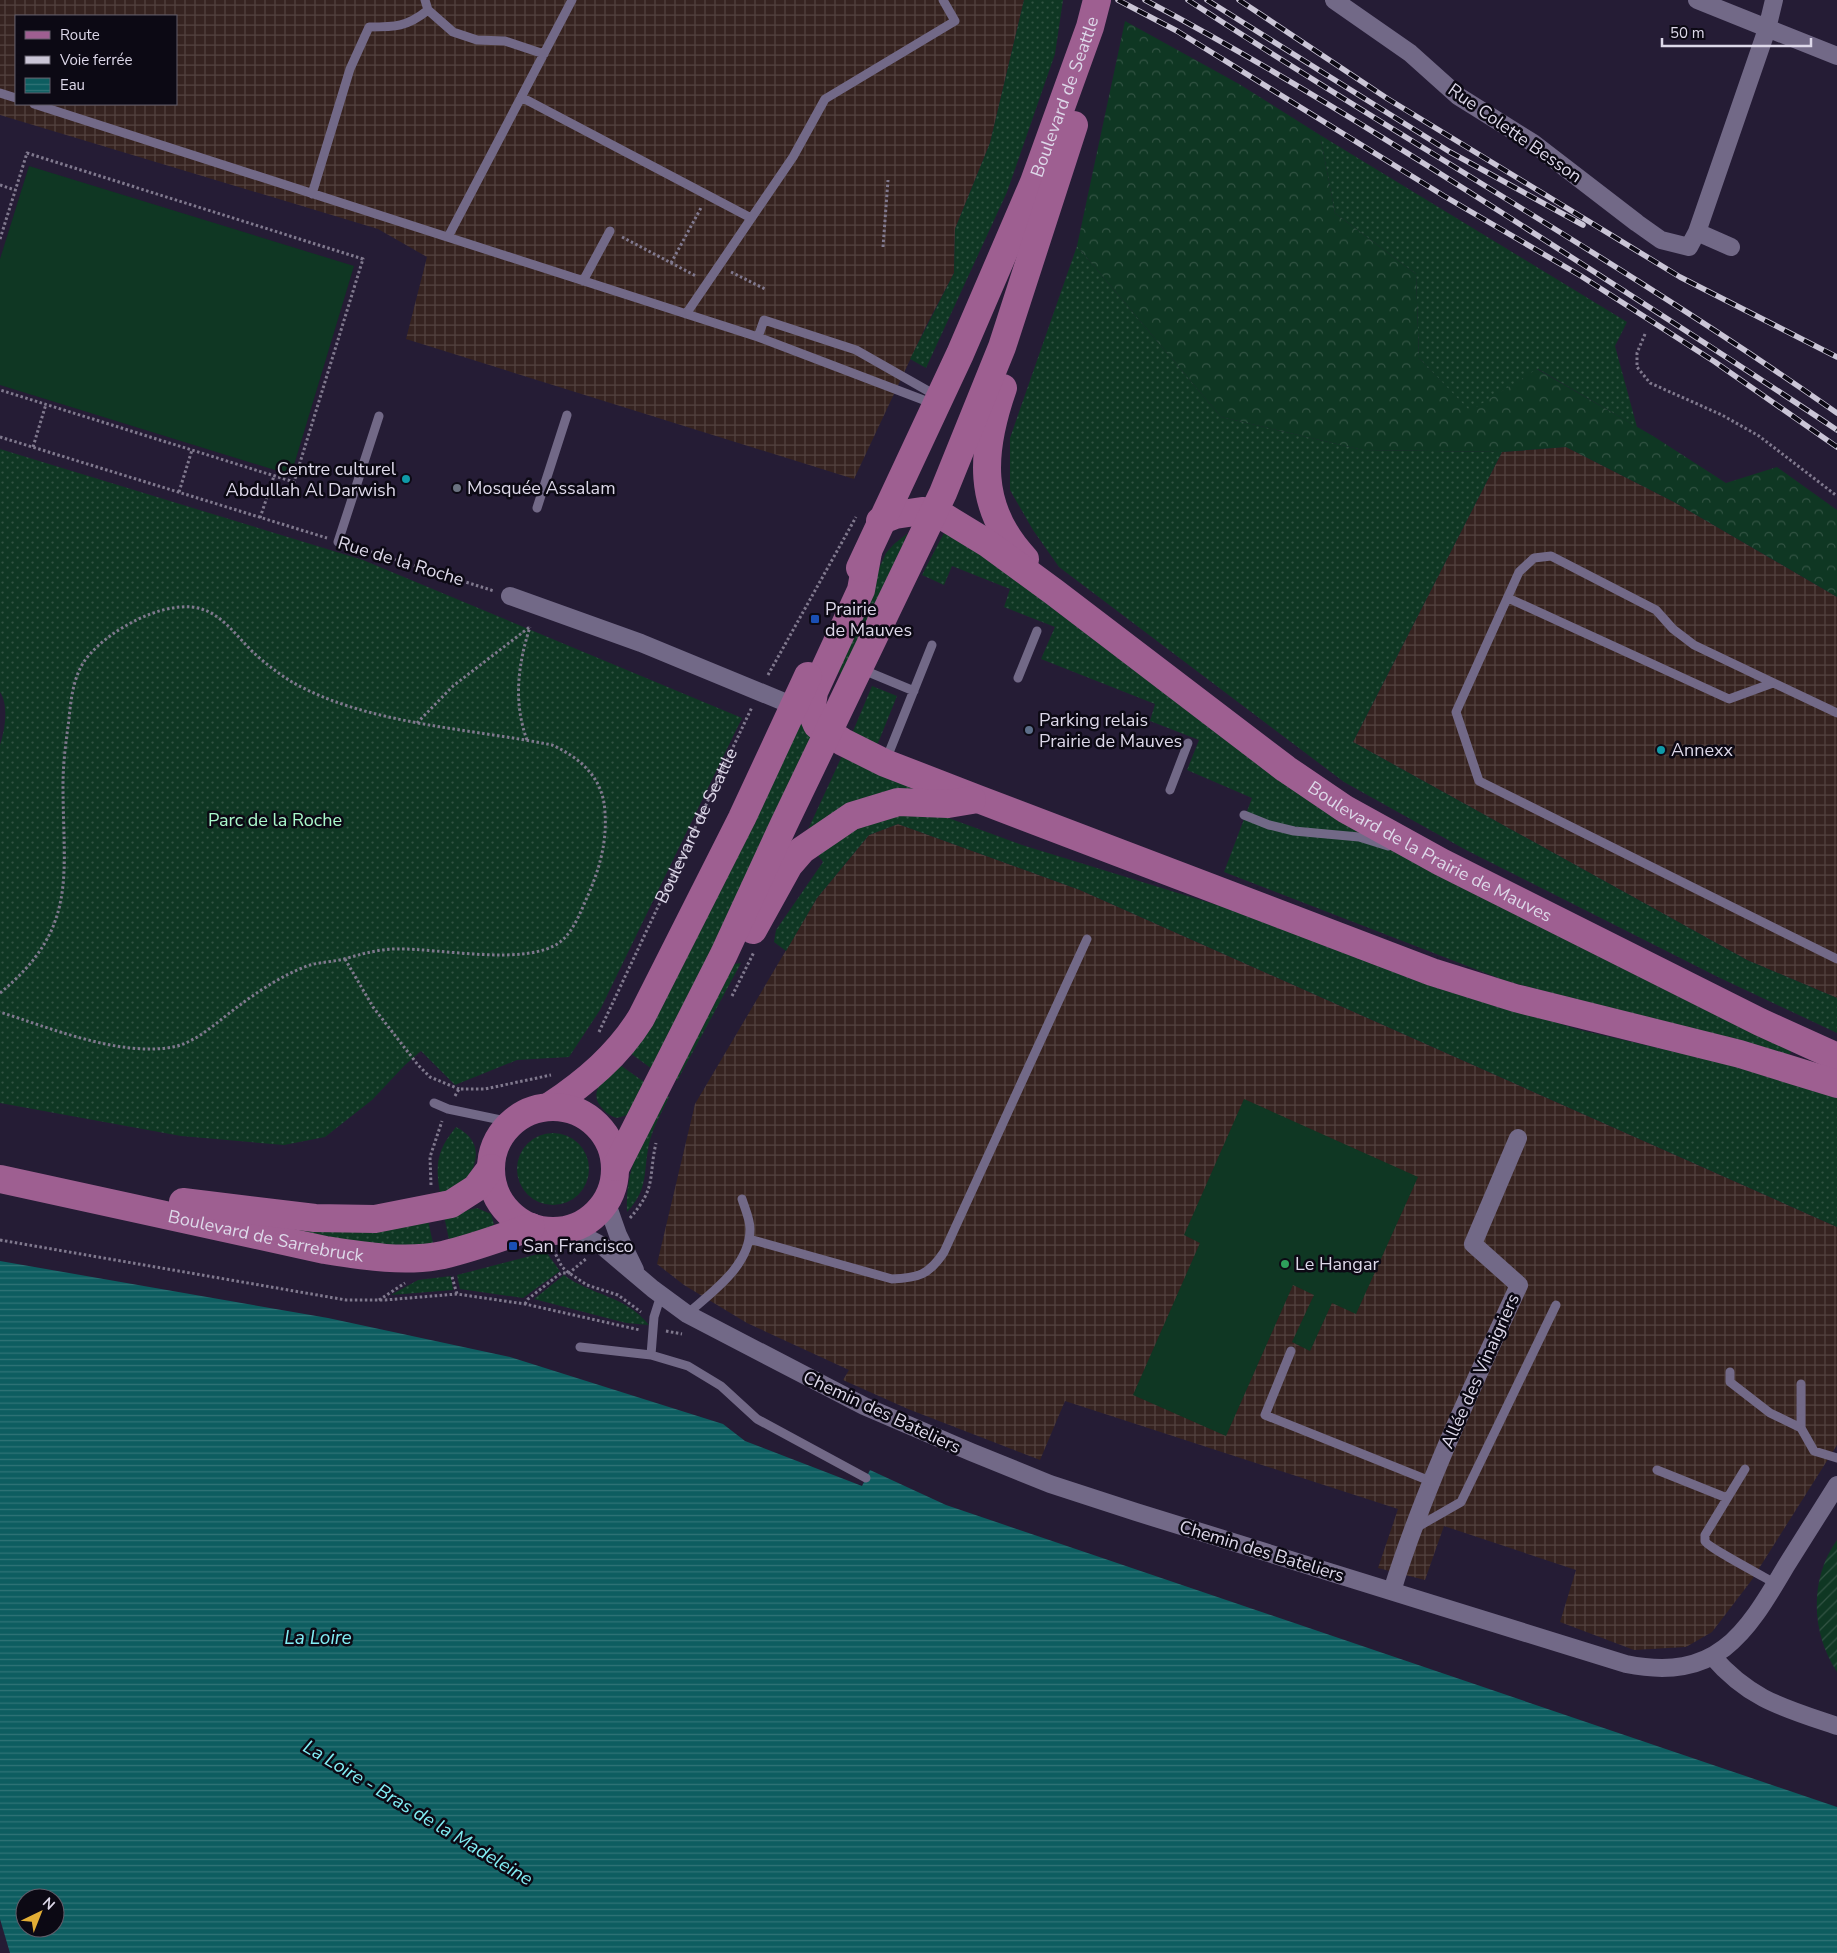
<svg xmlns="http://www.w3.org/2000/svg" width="1837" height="1953" font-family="'Nunito Sans',sans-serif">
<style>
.industrial{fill:url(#industrial-grid);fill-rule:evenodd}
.grass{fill:url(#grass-dots)}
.forest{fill:url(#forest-crowns)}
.garden{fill:url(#garden-furrows)}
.pitch{fill:#0f3723}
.water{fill:url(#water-rules);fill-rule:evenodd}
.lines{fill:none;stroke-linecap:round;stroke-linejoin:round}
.path{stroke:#80798e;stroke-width:3;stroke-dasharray:2.5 2.5;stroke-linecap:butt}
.service{stroke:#726987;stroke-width:9}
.minor{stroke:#726987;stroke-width:18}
.primary{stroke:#9e5f91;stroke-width:28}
.rail-casing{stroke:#cac5d6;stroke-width:5.5}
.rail{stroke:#0c0914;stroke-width:4;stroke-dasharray:11;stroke-linecap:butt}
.culture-dot{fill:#0f9aa8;stroke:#0c0914;stroke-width:2}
.worship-dot{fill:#6b7280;stroke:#0c0914;stroke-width:2}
.transit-dot{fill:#1a4fb4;stroke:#0c0914;stroke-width:2}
.service-dot{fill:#5c6f8a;stroke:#0c0914;stroke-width:2}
.leisure-dot{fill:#2e9e5b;stroke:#0c0914;stroke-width:2}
.labels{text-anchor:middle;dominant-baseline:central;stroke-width:5;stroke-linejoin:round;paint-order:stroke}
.street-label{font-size:18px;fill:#ddd8e9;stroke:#0c0914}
.poi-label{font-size:18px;fill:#ddd8e9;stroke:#0c0914;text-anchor:start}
.park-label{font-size:18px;fill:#aaf9cb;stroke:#0c0914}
.water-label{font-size:19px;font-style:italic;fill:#83eff5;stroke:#0c0914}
</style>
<defs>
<pattern id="industrial-grid" width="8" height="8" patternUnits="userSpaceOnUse" patternTransform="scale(1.25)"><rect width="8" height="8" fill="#362320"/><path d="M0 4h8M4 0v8" fill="none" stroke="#534240"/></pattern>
<pattern id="grass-dots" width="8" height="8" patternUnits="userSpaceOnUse" patternTransform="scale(1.25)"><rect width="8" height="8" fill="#0f3723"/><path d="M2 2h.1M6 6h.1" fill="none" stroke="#325343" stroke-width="1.8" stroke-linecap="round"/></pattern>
<pattern id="forest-crowns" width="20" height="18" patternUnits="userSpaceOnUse" patternTransform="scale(1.25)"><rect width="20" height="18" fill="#0f3723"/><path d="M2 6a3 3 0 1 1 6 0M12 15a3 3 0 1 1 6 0" fill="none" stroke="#325343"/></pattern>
<pattern id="garden-furrows" width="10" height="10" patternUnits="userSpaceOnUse" patternTransform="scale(1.25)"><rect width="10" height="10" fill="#0f3723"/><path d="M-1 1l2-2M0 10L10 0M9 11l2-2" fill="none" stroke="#325343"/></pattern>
<pattern id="water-rules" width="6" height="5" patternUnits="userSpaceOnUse" patternTransform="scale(1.25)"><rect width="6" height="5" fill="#0d5d60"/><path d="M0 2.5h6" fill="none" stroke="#307477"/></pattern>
</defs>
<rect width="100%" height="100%" fill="#251c35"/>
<!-- industrial -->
<path class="industrial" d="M 0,0 L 1024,0 L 990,143 L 955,229 L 954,273 L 926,326 L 854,479 L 406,339 L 427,257 L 378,229 L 0,115 ZM 16,16 L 176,16 L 176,104 L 16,104 Z
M 1566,447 L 1674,502 L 1837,597 L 1837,998 L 1747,960 L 1353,742 L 1502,452 Z
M 898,824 L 1080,890 L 1837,1227 L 1837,1445 L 1751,1581 L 1712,1632 L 1686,1647 L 1634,1650 L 1560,1622 L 1576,1570 L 1444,1526 L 1425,1580 L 1378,1568 L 1398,1509 L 1065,1401 L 1040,1460 L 908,1409 L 843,1380 L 849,1370 L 747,1323 L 684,1285 L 657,1264 L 695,1104 L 817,898 L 869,835 Z"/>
<!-- grass -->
<path class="grass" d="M 1024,0 L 1063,0 L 1055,54 L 1007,192 L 926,368 L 910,359 L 954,273 L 955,229 L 990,143 Z
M 1320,135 L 1627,322 L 1615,346 L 1637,427 L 1538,369 L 1470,412 L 1419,358 L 1416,274 L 1335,213 Z
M 1077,246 L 1221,417 L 1363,450 L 1502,452 L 1353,742 L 1747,960 L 1837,998 L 1837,1033 L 1718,977 L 1466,850 L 1344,782 L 1059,567 L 1033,530 L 1010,490 L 1010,438 Z
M 0,449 L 363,560 L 742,718 L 600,1010 L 569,1057 L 517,1060 L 455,1085 L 421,1051 L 405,1065 L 372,1100 L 325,1137 L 284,1145 L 181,1136 L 0,1103 L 0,745 C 5,729 9,706 0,692 Z
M 945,531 L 976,547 L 1060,614 L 1313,804 L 1446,877 L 1794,1048 L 1789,1055 L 1506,981 L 1224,872 L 1252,798 L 1187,770 L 1199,740 L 1150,721 L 1155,704 L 1041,659 L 1055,627 L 1004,607 L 1010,589 L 952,566 L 944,585 L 922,575 Z
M 908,533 L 843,675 L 834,669 L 886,553 L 894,544 Z
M 872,686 L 897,696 L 876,748 L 851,736 Z
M 800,711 L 814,737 L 655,1071 L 630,1053 Z
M 842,756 L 921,791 L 805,836 Z
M 901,812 L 943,816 L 1022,845 L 1230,909 L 1408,975 L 1580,1030 L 1728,1064 L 1837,1096 L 1837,1227 L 1080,890 L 898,824 L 869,835 L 817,898 L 786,951 L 774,942 L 776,930 L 823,862 L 817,854 L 870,819 Z
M 741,963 L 677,1081 L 672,1076 L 734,964 Z
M 620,1065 L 647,1084 L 627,1115 L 617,1118 C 610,1116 605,1112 601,1107 C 587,1090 608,1076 620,1065 Z
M 665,1095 L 669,1097 C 662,1112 653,1127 649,1144 C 643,1172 649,1189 627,1212 C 625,1165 645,1136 665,1095 Z
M 456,1127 C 485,1142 478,1165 462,1187 L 440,1193 C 435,1164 437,1150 456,1127 Z
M517 1169a36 36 0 1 1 72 0a36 36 0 1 1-72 0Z
M 187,1208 L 428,1220 L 434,1248 L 398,1252 Z
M 477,1208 L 491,1214 L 495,1228 L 450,1244 L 444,1216 Z
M 546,1252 L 560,1271 L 523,1298 L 460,1289 L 457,1275 Z
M 564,1275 C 592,1296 625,1295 649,1325 L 626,1323 L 534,1299 Z
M 451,1276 L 453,1290 L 391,1295 L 418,1280 Z"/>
<!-- forest -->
<path class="forest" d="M 1125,21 L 1239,84 L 1320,135 L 1335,213 L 1416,274 L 1419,358 L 1470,411 L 1537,369 L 1653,436 L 1726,483 L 1777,467 L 1837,510 L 1837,597 L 1674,502 L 1566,447 L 1502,452 L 1363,450 L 1221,417 L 1077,246 Z"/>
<!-- garden -->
<path class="garden" d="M 1837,1540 L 1837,1672 C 1811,1633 1809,1579 1837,1540 Z"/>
<!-- pitch -->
<path class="pitch" d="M 29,166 L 354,266 L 291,475 L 0,385 L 0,259 Z
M 1244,1099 L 1418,1177 L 1356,1314 L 1332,1303 L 1310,1351 L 1292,1342 L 1314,1295 L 1293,1285 L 1226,1436 L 1133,1395 L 1200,1243 L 1184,1235 Z"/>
<!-- water -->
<path class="water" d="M 0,1261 L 328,1318 L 510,1357 L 723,1424 L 745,1441 L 862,1486 L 870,1470 L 946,1505 L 1837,1807 L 1837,1953 L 10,1953 L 0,1919 ZM 25,1898 L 55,1898 L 55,1928 L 25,1928 Z"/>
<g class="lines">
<!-- path -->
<g class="path">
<path d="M 0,185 L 15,190"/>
<path d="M 622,237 L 696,276"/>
<path d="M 0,239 L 27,153 L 363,259 L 294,482 L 0,390"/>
<path d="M 883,247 L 888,180"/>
<path d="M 671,263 L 702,206"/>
<path d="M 731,272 L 765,289"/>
<path d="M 1645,334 L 1637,353 L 1637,367 L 1650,383 L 1722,415 L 1759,436 L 1837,496"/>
<path d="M 0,437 L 327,538"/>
<path d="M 33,447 L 46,404"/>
<path d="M 179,492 L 192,450"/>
<path d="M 260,518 L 274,476"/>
<path d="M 352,546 L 494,591"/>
<path d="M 768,675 L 856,517"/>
<path d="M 417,723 L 453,686 L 531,626"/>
<path d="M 527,740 C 513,702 518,664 530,627"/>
<path d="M 345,959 L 373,1007 L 418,1065 L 430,1077 L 459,1089"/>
<path d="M 0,993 C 79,928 63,875 63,785 C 63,763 66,741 69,719 C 71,697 74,671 90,654 C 112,629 158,604 192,607 C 220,610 235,635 254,653 C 266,664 279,674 292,682 C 368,725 469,728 552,745 C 581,758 604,779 605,813 C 607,841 600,867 589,893 C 581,910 575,930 560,942 C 527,967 439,948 397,949 C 378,949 362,954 344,959 C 332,962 319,962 307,966 C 283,975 260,990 240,1005 C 219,1020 198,1042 173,1047 C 120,1057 50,1028 0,1012"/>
<path d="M 732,996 L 754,952"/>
<path id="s1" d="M 599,1032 L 752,707"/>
<path d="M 455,1096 L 459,1089 L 485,1089 L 551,1075"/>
<path d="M 431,1185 L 430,1157 L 442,1121"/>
<path d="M 630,1218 C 657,1187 648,1178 656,1143"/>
<path d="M 0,1240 L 346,1300 L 385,1300 L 457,1294 L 525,1304 L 640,1330"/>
<path d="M 549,1241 L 562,1267 L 569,1273 L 587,1285 L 618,1295 L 641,1312"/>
<path d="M 539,1250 L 551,1248"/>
<path d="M 452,1277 L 457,1294"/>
<path d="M 379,1300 L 405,1283"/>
<path d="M 525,1304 L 528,1299 L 561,1273 L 569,1273 L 587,1258"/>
<path d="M 666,1331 L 682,1334"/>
</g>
<!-- service -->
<path class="service" d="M 425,0 L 428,10 L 453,32 L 477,40 L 505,41 L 544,54
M 0,93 L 16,98
M 521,97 L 751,218
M 34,104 L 758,337 L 934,404
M 312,194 L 350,69 L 369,27 C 395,27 407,27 428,10
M 448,237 L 572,0
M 583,281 L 610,231
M 686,314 L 793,157 L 825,99 L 955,21 L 943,0
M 758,337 L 764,320 L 856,350 L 937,396
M 537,508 L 567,415
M 338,542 L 379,416
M 1508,598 L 1729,699 L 1773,683
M 861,669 L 914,691
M 1018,678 L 1037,631
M 1837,713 L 1694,645 L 1673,629 L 1656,610 L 1551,556 L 1534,558 L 1519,572 L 1456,712 L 1479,781 L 1837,959
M 886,760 L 932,645
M 1170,790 L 1188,743
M 1244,815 L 1269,825 L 1294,831 L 1359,837 L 1388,846
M 434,1103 L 448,1109 L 511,1122
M 749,1239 L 892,1279 C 918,1278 929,1275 944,1252 L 1087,939
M 687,1314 C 712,1292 750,1266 750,1229 C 750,1219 745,1209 742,1199
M 580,1347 L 651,1355 L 688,1366 L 721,1386 L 757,1419 L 866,1478
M 1291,1351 L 1265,1415 L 1430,1481
M 651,1355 L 654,1317 L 661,1295
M 1730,1372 L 1730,1382 L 1770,1413 L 1801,1428
M 1801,1384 L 1801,1428 L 1814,1451 L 1837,1458
M 1745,1469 L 1705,1535 L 1705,1541 C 1707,1547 1765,1577 1776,1584
M 1657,1470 L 1727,1498
M 1414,1529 L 1461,1502 L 1556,1305"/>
<!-- minor -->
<path class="minor" d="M 1334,0 L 1410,53 L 1458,96 L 1533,143 L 1637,223 L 1661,240 L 1689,247 L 1697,232
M 1697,0 L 1837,56
M 1731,247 L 1697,232 L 1767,29 L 1774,0
M 510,596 L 641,643 L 794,706
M 606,1201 L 618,1235 L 635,1270
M 570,1229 L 601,1245 L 653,1289 L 687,1314 L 864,1406 L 971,1452 L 1050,1484 L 1136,1512 L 1626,1664 C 1716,1682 1745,1636 1786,1566 C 1803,1539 1820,1512 1837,1485
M 1392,1591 C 1425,1485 1473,1386 1519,1285 L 1473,1244 L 1518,1138
M 1712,1656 C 1750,1700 1784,1708 1837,1726"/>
<!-- primary -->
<g class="primary">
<path d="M 1003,388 C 981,451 976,507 1025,559"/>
<path id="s2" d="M 880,521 L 895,515 L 922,511 L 934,512 L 946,518 L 987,543 L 1054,592 L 1286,769 L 1345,809 L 1441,862 L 1760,1022 L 1837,1057"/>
<path d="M 868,552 L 861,590 L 814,692 L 811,711 L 817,725 L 843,742 L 885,763 L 978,799 L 1432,972 L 1515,998 L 1740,1054 L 1837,1084"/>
<path id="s3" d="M 860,568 L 960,354 L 1034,182 L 1090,27 L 1097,0"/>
<path d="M 753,930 L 789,865 L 802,850 L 852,816 L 898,802 L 948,804 L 972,800"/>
<path d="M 550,1106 C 586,1082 618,1055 641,1018 L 742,818 L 808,676"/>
<circle cx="553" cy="1169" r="62"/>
<path d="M 616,1167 L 724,954 L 784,824 L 943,493 L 1002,347 L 1074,125"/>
<path id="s4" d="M 0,1179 L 325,1250 C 363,1256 405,1263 443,1255 C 473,1248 503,1237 531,1227"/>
<path d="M 183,1202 L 315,1218 L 375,1219 L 451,1204 L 476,1188 L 491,1168"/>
</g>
<defs>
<path id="rail" d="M 1118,0 L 1177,31 L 1444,196 L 1581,276 L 1715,362 L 1837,447
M 1145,0 C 1270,66 1389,141 1507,216 C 1618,287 1728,357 1837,430
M 1188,0 C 1403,140 1627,266 1837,413
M 1207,0 L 1450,152 L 1583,225
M 1239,0 L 1388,99 L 1680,277 L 1837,357"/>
</defs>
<!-- rail casing -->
<use href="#rail" class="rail-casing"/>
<!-- rail -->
<use href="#rail" class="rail"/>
</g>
<!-- markers -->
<g class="culture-dot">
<circle cx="406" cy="479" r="5"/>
<circle cx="1661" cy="750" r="5"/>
</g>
<circle class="worship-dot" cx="457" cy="488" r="5"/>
<g class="transit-dot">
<rect x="810" y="614" width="10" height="10" rx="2.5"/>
<rect x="508" y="1241" width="10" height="10" rx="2.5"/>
</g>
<circle class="service-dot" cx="1029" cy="730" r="5"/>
<circle class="leisure-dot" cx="1285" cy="1264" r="5"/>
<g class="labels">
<!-- street labels -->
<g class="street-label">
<text stroke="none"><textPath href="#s3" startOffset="514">Boulevard de Seattle</textPath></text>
<text transform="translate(1515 133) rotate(35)">Rue Colette Besson</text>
<text transform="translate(401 561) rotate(17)">Rue de la Roche</text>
<text stroke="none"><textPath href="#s1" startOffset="228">Boulevard de Seattle</textPath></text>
<text stroke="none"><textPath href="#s2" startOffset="658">Boulevard de la Prairie de Mauves</textPath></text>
<text stroke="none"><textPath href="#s4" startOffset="272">Boulevard de Sarrebruck</textPath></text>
<text transform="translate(1480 1371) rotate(-66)">Allée des Vinaigriers</text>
<text transform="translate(882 1412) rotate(25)">Chemin des Bateliers</text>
<text transform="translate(1262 1551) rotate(17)">Chemin des Bateliers</text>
</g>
<!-- poi labels -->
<g class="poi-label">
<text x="396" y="469" text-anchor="end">Centre culturel<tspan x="396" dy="21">Abdullah Al Darwish</tspan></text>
<text x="467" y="488">Mosquée Assalam</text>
<text x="825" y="609">Prairie<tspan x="825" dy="21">de Mauves</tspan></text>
<text x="1039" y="720">Parking relais<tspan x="1039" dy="21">Prairie de Mauves</tspan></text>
<text x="1671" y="750">Annexx</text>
<text x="523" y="1246">San Francisco</text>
<text x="1295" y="1264">Le Hangar</text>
</g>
<!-- park labels -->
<g class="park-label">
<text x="275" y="820">Parc de la Roche</text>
</g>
<!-- water labels -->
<g class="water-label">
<text x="318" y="1638">La Loire</text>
<text transform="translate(418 1813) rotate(31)">La Loire - Bras de la Madeleine</text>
</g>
</g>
<!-- legend -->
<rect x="15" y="15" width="162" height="90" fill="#0c0914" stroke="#605c69"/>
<rect x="25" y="31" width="25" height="8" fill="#9e5f91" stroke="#605c69"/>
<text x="60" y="40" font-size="15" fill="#ddd8e9">Route</text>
<rect x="25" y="56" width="25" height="8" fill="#cac5d6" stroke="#605c69"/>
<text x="60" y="65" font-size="15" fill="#ddd8e9">Voie ferrée</text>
<rect x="25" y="78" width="25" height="15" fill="url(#water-rules)" stroke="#605c69"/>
<text x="60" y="90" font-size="15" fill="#ddd8e9">Eau</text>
<!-- north arrow -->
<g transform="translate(40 1913) rotate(43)"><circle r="24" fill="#0c0914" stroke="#605c69"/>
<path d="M0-4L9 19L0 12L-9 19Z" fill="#e3ae35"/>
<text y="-8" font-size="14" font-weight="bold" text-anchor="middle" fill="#ddd8e9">N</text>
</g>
<!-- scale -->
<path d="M1662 38v8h149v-8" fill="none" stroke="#ddd8e9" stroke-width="2.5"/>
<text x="1670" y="38" font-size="15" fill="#ddd8e9" stroke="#0c0914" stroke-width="4" paint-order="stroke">50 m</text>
</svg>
